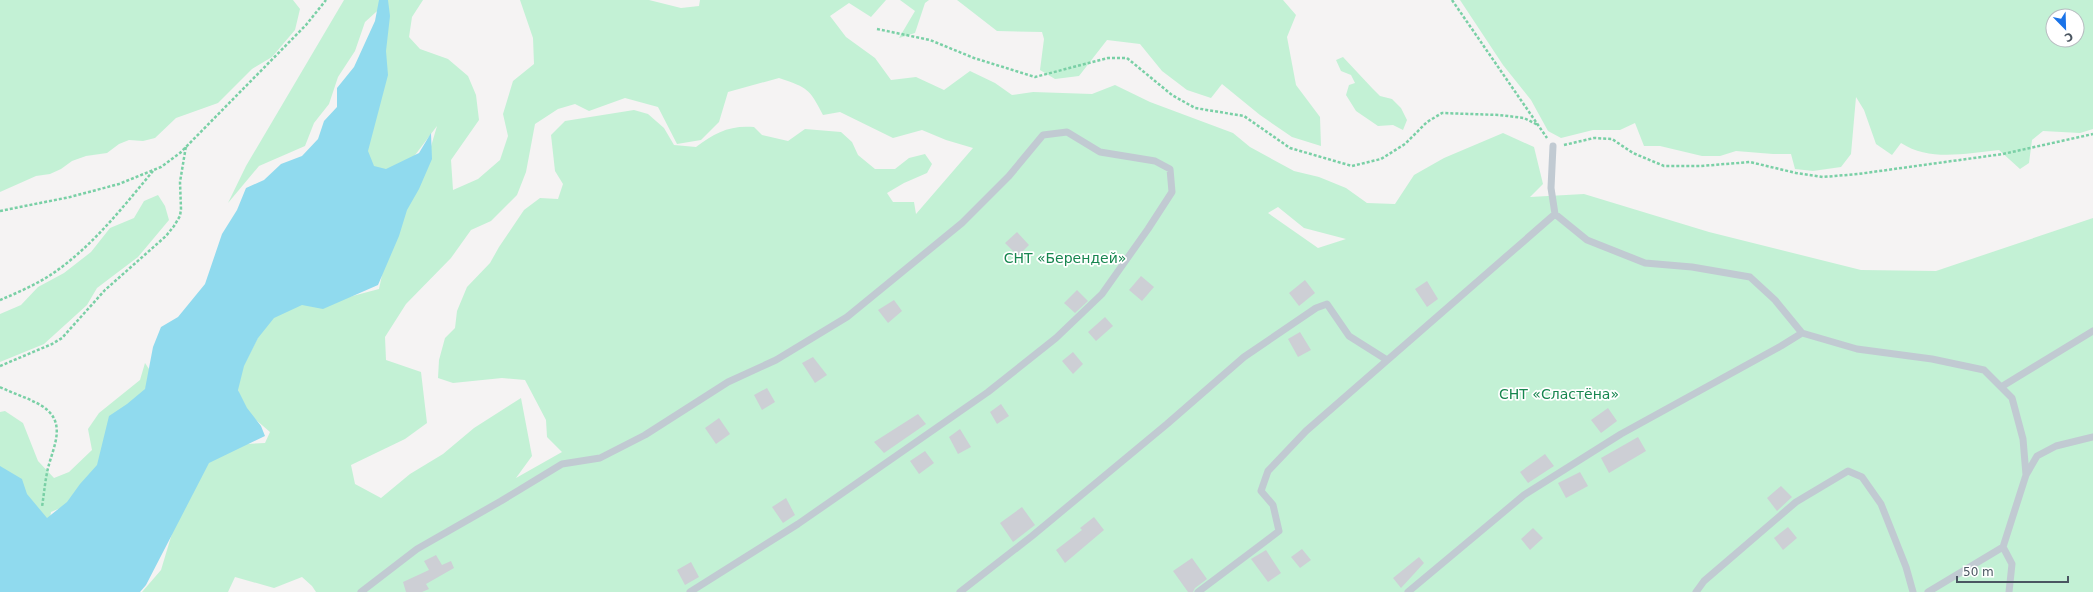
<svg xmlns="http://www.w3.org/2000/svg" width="2093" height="592" font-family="'DejaVu Sans',sans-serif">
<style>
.green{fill:#c3f1d5;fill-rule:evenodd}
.water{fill:#90daee}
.building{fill:#cdcfd5}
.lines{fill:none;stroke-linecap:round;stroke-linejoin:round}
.path{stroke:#7ad0a6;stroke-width:2.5;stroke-dasharray:3 2;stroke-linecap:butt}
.lane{stroke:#c1cad2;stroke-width:7}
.labels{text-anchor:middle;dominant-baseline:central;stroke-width:3.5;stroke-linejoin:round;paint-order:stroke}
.park-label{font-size:14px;fill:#17864f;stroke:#fff}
</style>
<rect width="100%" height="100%" fill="#f5f3f3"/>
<!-- green -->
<path class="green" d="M 0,0 L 293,0 L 300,9 L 295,30 L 272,57 L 252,69 L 218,103 L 176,118 L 155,138 L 143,141 L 129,140 L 119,144 L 107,153 L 86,156 L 72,161 L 61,169 L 50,174 L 36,176 L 0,192 Z
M 344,0 L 423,0 L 412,17 L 409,37 L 420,49 L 448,59 L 468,76 L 476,95 L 479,120 L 451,160 L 453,190 L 478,179 L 500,160 L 508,136 L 503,114 L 513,81 L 534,64 L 533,38 L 520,0 L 649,0 L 681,8 L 699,6 L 700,0 L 886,0 L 871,17 L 849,3 L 830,16 L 846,37 L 875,58 L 891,80 L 916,77 L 944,90 L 970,71 L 995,83 L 1012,95 L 1033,92 L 1092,94 L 1115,85 L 1150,102 L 1233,133 L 1250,147 L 1294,171 L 1319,177 L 1346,188 L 1367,203 L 1395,204 L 1414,175 L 1444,158 L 1503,133 L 1534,147 L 1543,184 L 1530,197 L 1584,194 L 1709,232 L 1861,270 L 1936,271 L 2093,218 L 2093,592 L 316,592 L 312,586 L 302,577 L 274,588 L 235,577 L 228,592 L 142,592 L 161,570 L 179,510 L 201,471 L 225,445 L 265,443 L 270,432 L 242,408 L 236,380 L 270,314 L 302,302 L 326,303 L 379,289 L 391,232 L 427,160 L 437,126 L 403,171 L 385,179 L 365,164 L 386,3 L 365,22 L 355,51 L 338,77 L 329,104 L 314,123 L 305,146 L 259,166 L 228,203 L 246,166 ZM 779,78 C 808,88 809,88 823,115 L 840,112 L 893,138 L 922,130 L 946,140 L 973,148 L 916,214 L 914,202 L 893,202 L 887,193 L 904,183 L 927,173 L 932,164 L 925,154 L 909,158 L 895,169 L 875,169 L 858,155 L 852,142 L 841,132 L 805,129 L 788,141 L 762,135 L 754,127 C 729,125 715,133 696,147 L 674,145 L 664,128 L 648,114 L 634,110 L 565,121 L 551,135 L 555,171 L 563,184 L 558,199 L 540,198 L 524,210 L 499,247 L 490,263 L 467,287 L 457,311 L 455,328 L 445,338 L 439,360 L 438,378 L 453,383 L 502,378 L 525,380 L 546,420 L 547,437 L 562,452 L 516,478 L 532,456 L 521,398 L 474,428 L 443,454 L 410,474 L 381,498 L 355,484 L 351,465 L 405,439 L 427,423 L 421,372 L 386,360 L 385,337 L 406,304 L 451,258 L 471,230 L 491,221 L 517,195 L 526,172 L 535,124 L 558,109 L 575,104 L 589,111 L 625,98 L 658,107 L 677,144 L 701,140 L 719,122 L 728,92 ZM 1278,207 L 1304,228 L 1346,239 L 1318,248 L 1268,213 Z
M 900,0 L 929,0 L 925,3 L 915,33 L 899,38 L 915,11 Z
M 957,0 L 1283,0 L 1296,15 L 1287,37 L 1296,85 L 1320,117 L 1321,146 L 1292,137 L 1260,115 L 1222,84 L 1211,98 L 1187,90 L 1162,71 L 1140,44 L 1107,40 L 1079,76 L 1055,79 L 1040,70 L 1044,39 L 1042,32 L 997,31 Z
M 1460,0 L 2093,0 L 2093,129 L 2080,133 L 2043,131 L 2032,140 L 2029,163 L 2020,169 L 1999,150 C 1967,153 1930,162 1901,143 L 1892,155 L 1876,144 L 1864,110 L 1856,97 L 1851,154 L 1841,167 L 1813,171 L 1795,169 L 1791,154 L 1773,154 L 1736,151 L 1720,156 L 1702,156 L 1660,146 L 1644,146 L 1635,123 L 1620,130 L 1593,130 L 1561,138 L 1548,131 L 1531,100 L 1503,65 ZM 2053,16 L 2077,16 L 2077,40 L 2053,40 Z
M 1343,57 L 1372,88 L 1380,96 L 1392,99 L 1401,108 L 1407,120 L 1403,130 L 1393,125 L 1378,126 L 1356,111 L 1346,95 L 1349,85 L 1355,83 L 1351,75 L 1341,71 L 1336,60 Z
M 158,195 L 165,206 L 169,220 L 138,257 L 97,288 L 87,305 L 44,344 L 0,362 L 0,314 L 21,305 L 38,287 L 64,273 L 91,252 L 110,228 L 134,218 L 144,201 Z
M 145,363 L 153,375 L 105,461 L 70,504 L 51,512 L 49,525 L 0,475 L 0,412 L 5,411 L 23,423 L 38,461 L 54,478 L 69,472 L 92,450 L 88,429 L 99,413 L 140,380 Z"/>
<!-- water -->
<path class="water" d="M 379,0 L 388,0 L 390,16 L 386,51 L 388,75 L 368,151 L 374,166 L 386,169 L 419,153 L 431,133 L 432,159 L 419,189 L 407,210 L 399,236 L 378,285 L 323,309 L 302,305 L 274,318 L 258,338 L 244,366 L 238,390 L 247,408 L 261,426 L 265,436 L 209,463 L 146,585 L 140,592 L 0,592 L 0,466 L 22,479 L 27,494 L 47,518 L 67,502 L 80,484 L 97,465 L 109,416 L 127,404 L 145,389 L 153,347 L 161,327 L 178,317 L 205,284 L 222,234 L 237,210 L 246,188 L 264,180 L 281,164 L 302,156 L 318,139 L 324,121 L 337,107 L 337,88 L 354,67 L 375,21 Z"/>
<!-- building -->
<path class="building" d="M 1017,232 L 1029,245 L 1018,256 L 1005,243 Z
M 1141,276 L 1154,287 L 1142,301 L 1129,290 Z
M 1305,280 L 1315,293 L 1299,306 L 1289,293 Z
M 1427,281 L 1438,299 L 1427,307 L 1415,289 Z
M 1077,290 L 1088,301 L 1075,313 L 1064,303 Z
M 894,300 L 902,311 L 888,323 L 878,310 Z
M 1105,317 L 1113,326 L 1096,341 L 1088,332 Z
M 1300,332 L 1311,350 L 1298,357 L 1288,339 Z
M 1073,352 L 1083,364 L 1073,374 L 1062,361 Z
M 813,357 L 827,375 L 815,383 L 802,363 Z
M 767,388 L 775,402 L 762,410 L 754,395 Z
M 1001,404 L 1009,416 L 997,424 L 990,412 Z
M 1608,408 L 1617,421 L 1601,433 L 1591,420 Z
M 918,414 L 926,424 L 884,453 L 874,442 Z
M 719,418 L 730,434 L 716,444 L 705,428 Z
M 960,429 L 971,447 L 958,454 L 949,437 Z
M 1638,437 L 1646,451 L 1609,473 L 1601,458 Z
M 925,451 L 934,463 L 919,474 L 910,461 Z
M 1545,454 L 1554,466 L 1528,483 L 1520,472 Z
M 1580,472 L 1588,486 L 1566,498 L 1558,483 Z
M 1781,486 L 1792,497 L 1777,511 L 1767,498 Z
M 786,498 L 795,515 L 783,523 L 772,507 Z
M 1022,507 L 1035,525 L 1013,542 L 1000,523 Z
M 1094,517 L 1104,530 L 1065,563 L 1056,550 L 1082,530 L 1080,528 Z
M 1788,527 L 1797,538 L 1783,550 L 1774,538 Z
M 1533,528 L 1543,538 L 1530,550 L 1521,539 Z
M 1302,549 L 1311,560 L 1300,568 L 1291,557 Z
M 1266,550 L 1281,573 L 1268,582 L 1251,559 Z
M 436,555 L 442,565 L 451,561 L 454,568 L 426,584 L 429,589 L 422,592 L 406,592 L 403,582 L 429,570 L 424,561 Z
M 1419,557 L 1424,563 L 1401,588 L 1393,578 Z
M 1192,558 L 1207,579 L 1195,588 L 1193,592 L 1188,592 L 1173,571 Z
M 691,562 L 699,577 L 685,585 L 677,570 Z"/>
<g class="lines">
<!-- path -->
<path class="path" d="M 1452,0 L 1547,138
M 877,29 L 930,40 L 974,58 L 1035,77 L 1108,58 L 1127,58 L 1172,95 L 1195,108 L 1244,116 L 1290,148 L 1352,166 L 1381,159 L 1405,144 L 1427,122 L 1442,113 L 1499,115 L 1524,118 L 1538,125
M 1564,145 L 1594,138 L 1612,139 L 1633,153 L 1664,166 L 1701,166 L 1750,162 L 1796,173 L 1823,177 L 1858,174 L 2003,154 L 2093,134
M 0,211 L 70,197 L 119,184 L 161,167 L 180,153 L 306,25 L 326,0
M 0,300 C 17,293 37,284 52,274 C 92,247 123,207 153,171
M 0,366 L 52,344 L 62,338 L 105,290 L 166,236 L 174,226 L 180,216 L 181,209 L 180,182 L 186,146
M 0,387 C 14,394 29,398 42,406 C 67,422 54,445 48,468 C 45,481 44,494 42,507"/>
<!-- lane -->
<path class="lane" d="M 1555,214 L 1587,240 L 1645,263 L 1692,267 L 1750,277 L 1775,300 L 1802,333 L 1857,349 L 1932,359 L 1984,370 L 2012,398 L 2023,439 L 2026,475 L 2003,547 L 1928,592
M 2001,387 L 2093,331
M 2026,475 L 2037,456 L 2056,446 L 2093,437
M 2003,547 L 2012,564 L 2009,592
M 361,592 L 417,549 L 501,501 L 562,464 L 600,458 L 645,435 L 728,382 L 776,360 L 847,317 L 962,223 L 1009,176 L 1043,135 L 1067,132 L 1100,152 L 1155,161 L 1170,169 L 1172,192 L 1148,229 L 1102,294 L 1056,338 L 988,392 L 798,524 L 690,592
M 960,592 L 1032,536 L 1167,424 L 1244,357 L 1316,308 L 1327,304 L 1349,336 L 1387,360
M 1198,592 L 1279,531 L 1273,505 L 1261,491 L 1268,471 L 1306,431 L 1555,214 L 1551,188 L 1553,146
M 1408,592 L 1524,495 L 1621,434 L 1781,346 L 1802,333
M 1696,592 L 1704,581 L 1796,502 L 1848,471 L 1862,477 L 1881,504 L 1906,567 L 1913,592"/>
</g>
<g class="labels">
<!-- park labels -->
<g class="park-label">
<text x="1065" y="258">СНТ «Берендей»</text>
<text x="1559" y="394">СНТ «Сластёна»</text>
</g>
</g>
<!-- north arrow -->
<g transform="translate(2065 28) rotate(157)"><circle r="19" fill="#ffffff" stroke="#b7bbc0"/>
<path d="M0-3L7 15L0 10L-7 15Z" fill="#1a73e8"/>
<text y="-6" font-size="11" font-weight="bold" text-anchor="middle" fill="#4a5661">С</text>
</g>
<!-- scale -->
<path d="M1957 576v6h111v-6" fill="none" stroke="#4a5661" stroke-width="2"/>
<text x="1963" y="576" font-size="12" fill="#4a5661" stroke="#ffffff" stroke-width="3" paint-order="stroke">50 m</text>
</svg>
